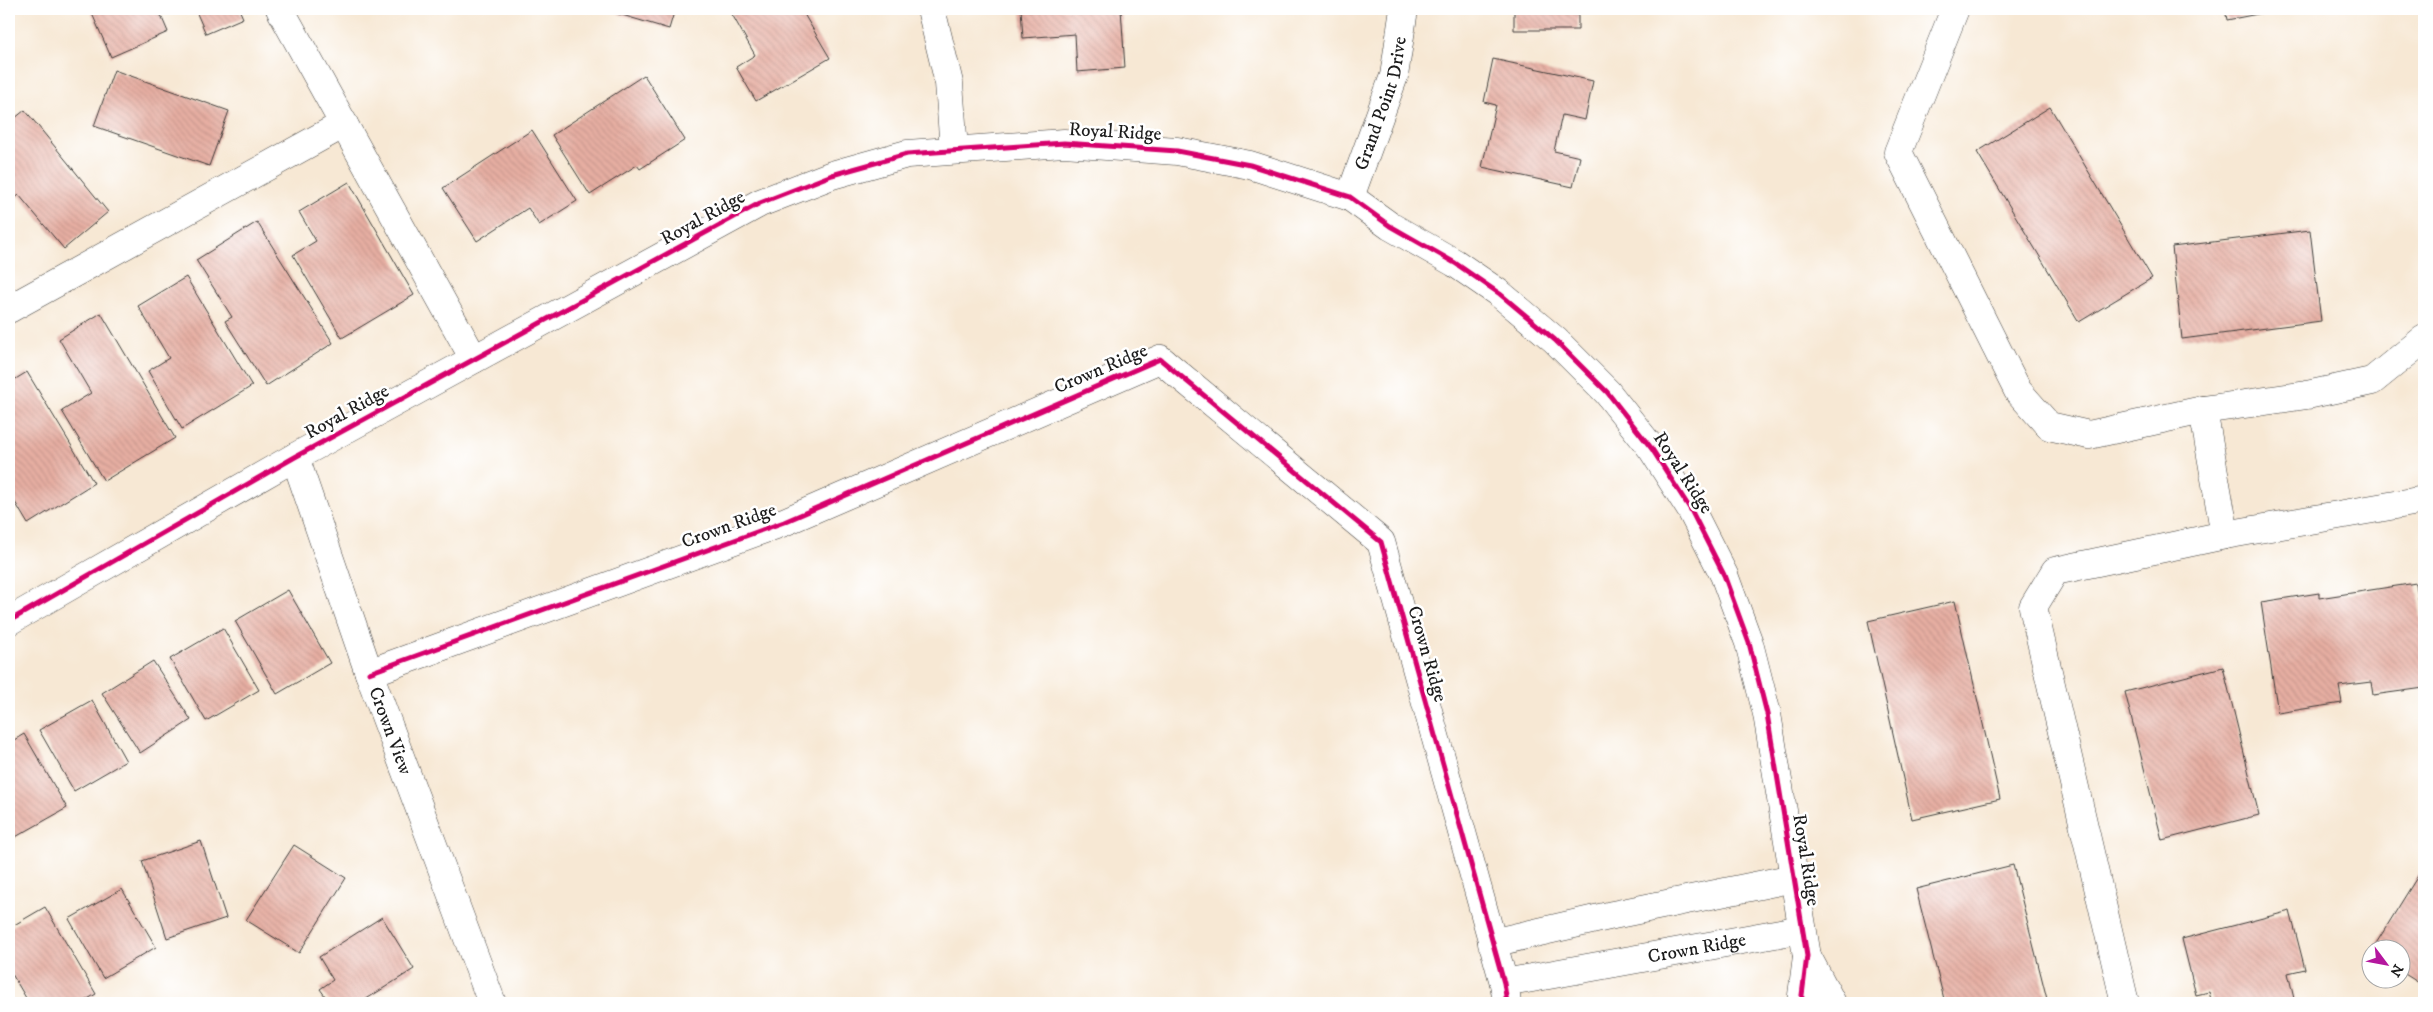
<svg xmlns="http://www.w3.org/2000/svg" width="2433" height="1012" font-family="'IM FELL DW Pica',serif">
<style>
.building{fill:url(#building-back-hatch)}
.lines{fill:none;stroke-linecap:round;stroke-linejoin:round}
.minor-casing{stroke:#3d3b38;stroke-width:29}
.minor{stroke:#fff;stroke-width:28}
.cycleway-casing{stroke:#fff;stroke-width:8}
.cycleway{stroke:#d6006c;stroke-width:5}
.labels{text-anchor:middle;dominant-baseline:central;stroke-width:5;stroke-linejoin:round;paint-order:stroke}
.street-label{font-size:19px;fill:#1c1c1c;stroke:#fff}
</style>
<defs>
<pattern id="building-back-hatch" width="6" height="6" patternUnits="userSpaceOnUse" patternTransform="scale(1.25)"><rect width="6" height="6" fill="#e6aea2"/><path d="M-1 5l2 2M0 0l6 6M5-1l2 2" fill="none" stroke="#c5958b"/></pattern>
</defs>
<rect width="100%" height="100%" fill="#fff"/>
<filter id="ink" filterUnits="userSpaceOnUse"><feTurbulence type="fractalNoise" baseFrequency=".02" numOctaves="2"/><feDisplacementMap in="SourceGraphic" scale="10" xChannelSelector="R" yChannelSelector="G"/><feConvolveMatrix kernelMatrix="1 2 1 2 8 2 1 2 1" color-interpolation-filters="sRGB"/></filter>
<filter id="wash" filterUnits="userSpaceOnUse"><feTurbulence type="fractalNoise" baseFrequency=".0096" numOctaves="4" result="noise"/><feDisplacementMap in="SourceGraphic" scale="20" xChannelSelector="R" yChannelSelector="G"/><feGaussianBlur stdDeviation="1.12" result="paint"/><feColorMatrix in="noise" values="0 0 0 0 0 0 0 0 0 0 0 0 0 0 0 0 0 1.4 0 .05"/><feComposite in="paint" operator="in"/></filter>
<g filter="url(#wash)">
<rect width="100%" height="100%" fill="#f7e8d4"/>
<g id="blocks">
<!-- building -->
<path class="building" d="M 90,9 L 164,9 L 159,11 L 168,32 L 111,57 Z
M 195,9 L 239,9 L 243,18 L 206,34 Z
M 602,9 L 675,9 L 669,29 Z
M 729,9 L 801,9 L 830,58 L 756,101 L 736,67 L 755,55 Z
M 1021,9 L 1121,9 L 1125,68 L 1077,72 L 1075,34 L 1023,38 Z
M 1514,9 L 1578,9 L 1578,30 L 1514,30 Z
M 2225,9 L 2278,9 L 2278,10 L 2227,20 Z
M 1493,59 L 1593,81 L 1585,120 L 1562,115 L 1554,151 L 1580,157 L 1573,187 L 1482,167 L 1496,105 L 1484,102 Z
M 114,70 L 229,111 L 209,166 L 94,126 Z
M 644,75 L 685,140 L 640,169 L 637,165 L 590,195 L 552,135 Z
M 2050,107 L 2152,278 L 2079,322 L 1977,152 Z
M 25,110 L 108,212 L 64,249 L 19,195 L 9,203 L 9,123 Z
M 532,130 L 577,201 L 539,225 L 528,208 L 477,241 L 443,188 Z
M 349,182 L 414,295 L 342,338 L 293,255 L 316,241 L 299,212 Z
M 257,222 L 333,343 L 266,386 L 225,321 L 232,317 L 196,260 Z
M 2310,230 L 2321,321 L 2182,339 L 2172,247 Z
M 186,277 L 252,386 L 182,429 L 148,371 L 169,358 L 138,306 Z
M 101,313 L 175,438 L 104,481 L 62,411 L 91,393 L 59,339 Z
M 27,372 L 94,483 L 28,524 L 9,492 L 9,383 Z
M 2416,583 L 2424,638 L 2424,688 L 2373,695 L 2371,682 L 2339,686 L 2342,703 L 2278,713 L 2261,602 L 2319,593 L 2319,598 Z
M 288,590 L 330,663 L 277,694 L 235,621 Z
M 1955,601 L 2000,799 L 1912,819 L 1868,621 Z
M 223,628 L 259,690 L 206,721 L 170,659 Z
M 153,661 L 191,720 L 140,753 L 102,693 Z
M 2223,667 L 2259,815 L 2162,840 L 2125,692 Z
M 92,700 L 126,761 L 74,791 L 39,730 Z
M 24,734 L 67,808 L 12,839 L 9,834 L 9,743 Z
M 201,841 L 226,918 L 167,938 L 142,861 Z
M 294,845 L 346,878 L 299,953 L 246,920 Z
M 2013,865 L 2048,1003 L 1945,1003 L 1916,889 Z
M 2424,866 L 2424,986 L 2400,971 L 2400,950 L 2372,950 Z
M 122,889 L 156,947 L 103,978 L 69,919 Z
M 45,907 L 96,994 L 81,1003 L 29,1003 L 9,969 L 9,928 Z
M 2290,911 L 2305,969 L 2288,973 L 2295,1003 L 2212,1003 L 2209,992 L 2196,995 L 2182,939 Z
M 382,917 L 414,969 L 360,1003 L 330,1003 L 320,989 L 333,980 L 319,957 Z"/>
</g>
</g>
<g filter="url(#ink)">
<use href="#blocks" fill-opacity="0" stroke="#3d3b38" stroke-width="1"/>
<g class="lines">
<defs>
<g id="minor">
<path d="M 280,9 L 474,359"/>
<path d="M 931,9 L 949,83 L 954,150"/>
<path d="M 1955,9 L 1898,152 L 2018,391 L 2049,426 L 2089,435 L 2203,410 L 2307,395 L 2372,381 L 2424,339"/>
<path id="s1" d="M 1350,197 L 1394,76 L 1404,9"/>
<path d="M 9,309 L 344,124"/>
<path d="M 2203,410 L 2225,535"/>
<path id="s2" d="M 295,457 L 369,673 L 492,1003"/>
<path d="M 9,621 L 295,457 L 760,203 L 832,175 L 907,154 L 1064,143 L 1177,151 L 1250,165 L 1350,197 L 1390,226 L 1455,263 L 1500,294 L 1555,340 L 1607,392 L 1652,449 L 1691,510 L 1724,575 L 1749,643 L 1767,714 L 1807,956 L 1801,1003"/>
<path d="M 369,673 L 784,522 L 1160,359 L 1381,542 L 1504,983 L 1507,1003"/>
<path d="M 1492,943 L 1613,915 L 1794,878"/>
<path d="M 1807,956 L 1832,1003"/>
<path id="s3" d="M 1504,983 L 1802,929"/>
<path d="M 2125,1003 L 2033,607 L 2055,571 L 2225,535 L 2424,500"/>
</g>
</defs>
<!-- minor casing -->
<use href="#minor" class="minor-casing"/>
<!-- minor -->
<use href="#minor" class="minor"/>
<defs>
<path id="cycleway" d="M 9,621 L 295,457 L 760,203 L 832,175 L 907,154 L 1064,143 L 1177,151 L 1250,165 L 1350,197 L 1390,226 L 1455,263 L 1500,294 L 1555,340 L 1607,392 L 1652,449 L 1691,510 L 1724,575 L 1749,643 L 1767,714 L 1807,956 L 1801,1003
M 369,673 L 784,522 L 1160,359 L 1381,542 L 1504,983 L 1507,1003"/>
</defs>
<!-- cycleway casing -->
<use href="#cycleway" class="cycleway-casing"/>
<!-- cycleway -->
<use href="#cycleway" class="cycleway"/>
</g>
</g>
<g class="labels">
<!-- street labels -->
<g class="street-label">
<text stroke="none"><textPath href="#s1" startOffset="99">Grand Point Drive</textPath></text>
<text transform="translate(1115 132) rotate(3)">Royal Ridge</text>
<text transform="translate(703 218) rotate(-29)">Royal Ridge</text>
<text transform="translate(1101 369) rotate(-23)">Crown Ridge</text>
<text transform="translate(347 412) rotate(-29)">Royal Ridge</text>
<text transform="translate(1683 473) rotate(57)">Royal Ridge</text>
<text transform="translate(729 526) rotate(-20)">Crown Ridge</text>
<text transform="translate(1427 654) rotate(74)">Crown Ridge</text>
<text stroke="none"><textPath href="#s2" startOffset="290">Crown View</textPath></text>
<text transform="translate(1806 860) rotate(81)">Royal Ridge</text>
<text stroke="none"><textPath href="#s3" startOffset="196">Crown Ridge</textPath></text>
</g>
</g>
<!-- margin -->
<rect width="2433" height="1012" fill="none" stroke="#fff" stroke-width="30"/>
<!-- north arrow -->
<g transform="translate(2386 964) rotate(122)"><circle r="24" fill="#ffffff" stroke="#a4a4a4"/>
<path d="M0-4L9 19L0 12L-9 19Z" fill="#b5179e"/>
<text y="-8" font-size="14" font-weight="bold" text-anchor="middle" fill="#1c1c1c">N</text>
</g>
</svg>
